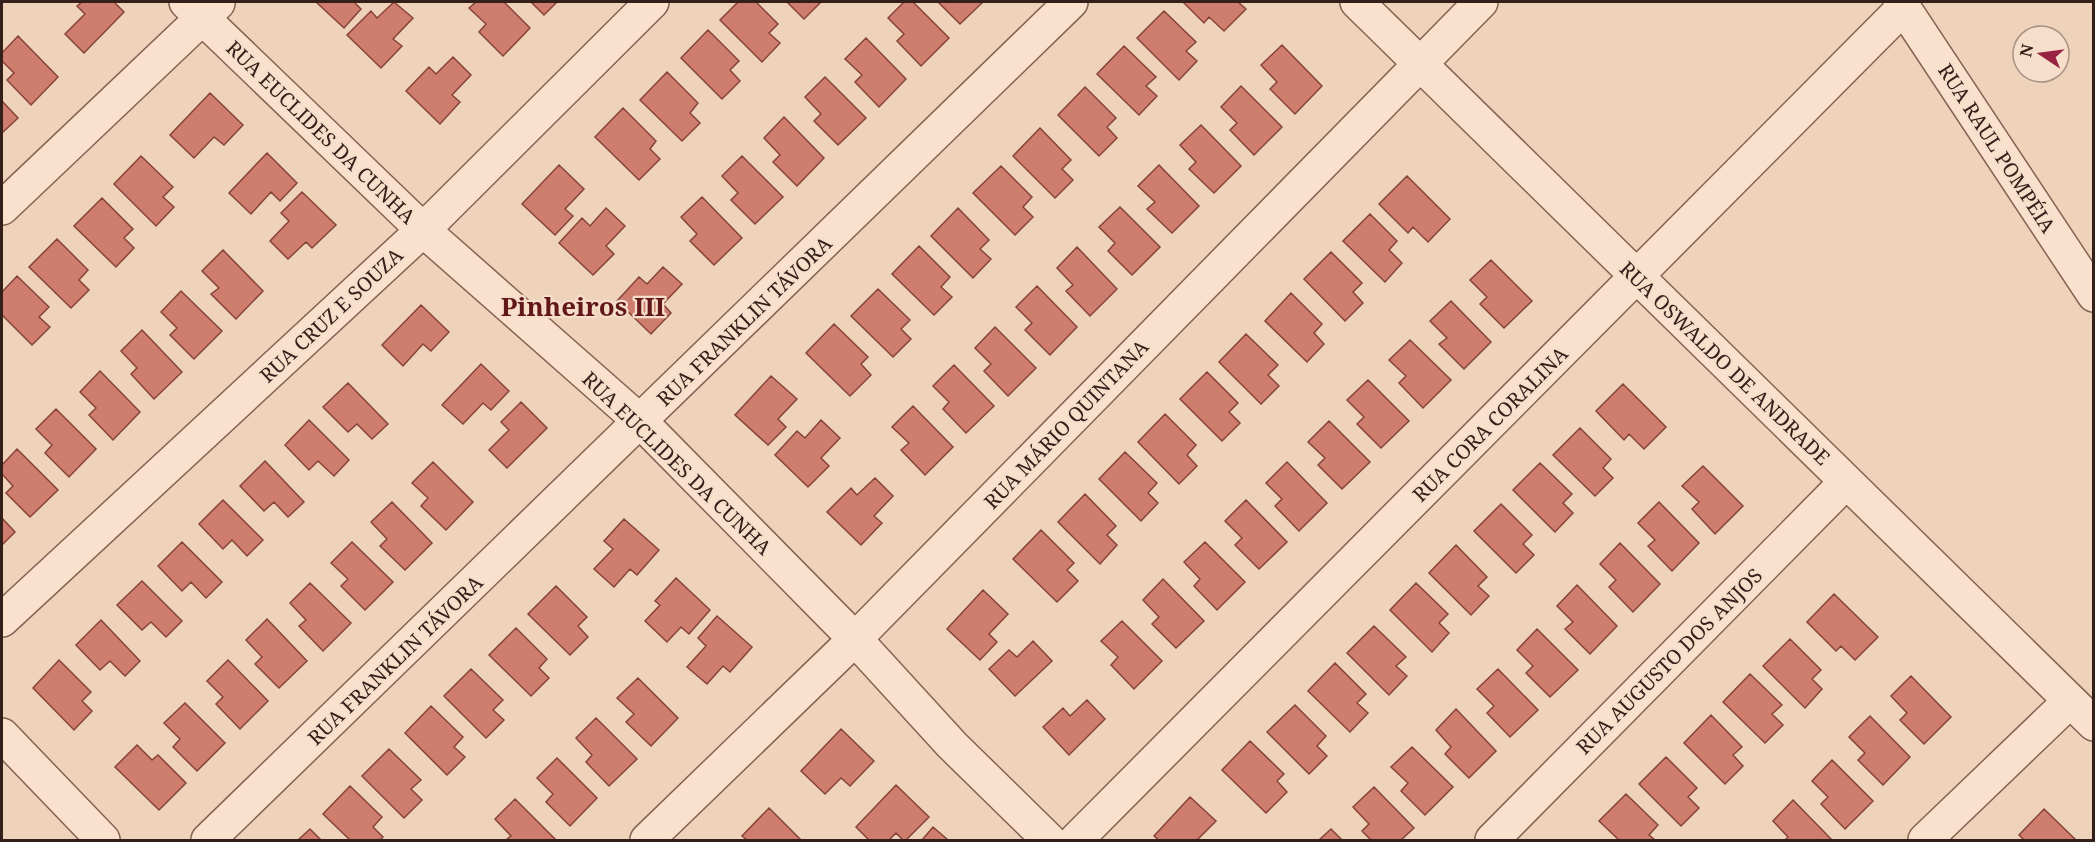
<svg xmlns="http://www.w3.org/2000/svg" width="2095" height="842" font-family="'Noto Serif',serif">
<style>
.building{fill:#cf7d6e;stroke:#864439;stroke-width:1.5}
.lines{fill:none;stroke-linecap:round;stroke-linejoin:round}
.minor-casing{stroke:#866254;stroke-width:36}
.minor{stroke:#fae1cd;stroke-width:33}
.labels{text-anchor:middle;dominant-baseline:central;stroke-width:4.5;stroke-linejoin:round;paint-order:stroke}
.street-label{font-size:20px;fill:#34201a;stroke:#f6deca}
.district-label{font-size:26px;font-weight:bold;fill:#62181b;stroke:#f6deca}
</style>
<rect width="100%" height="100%" fill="#efd2ba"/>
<!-- building -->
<path class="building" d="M 82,2 L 114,2 L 124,12 L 84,53 L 65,34 L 85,14 L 77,6 Z
M 316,2 L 354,2 L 361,9 L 344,28 Z
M 394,2 L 413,18 L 393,39 L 402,46 L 381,68 L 347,35 L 371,11 L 377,18 Z
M 476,2 L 504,2 L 530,28 L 503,56 L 479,32 L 486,24 L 469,8 Z
M 531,2 L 557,2 L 544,15 Z
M 738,2 L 756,2 L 778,24 L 769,33 L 780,43 L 762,62 L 720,20 Z
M 787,2 L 821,2 L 804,19 Z
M 904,2 L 913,2 L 949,38 L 921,66 L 897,41 L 904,34 L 888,18 Z
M 938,2 L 983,2 L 960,24 Z
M 1183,2 L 1238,2 L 1246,9 L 1224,31 L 1209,17 L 1204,23 Z
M 1164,11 L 1196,42 L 1186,51 L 1197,61 L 1179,80 L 1137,38 Z
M 708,30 L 739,61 L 730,70 L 740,81 L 722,99 L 681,58 Z
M 18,36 L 58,77 L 31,105 L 7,80 L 14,73 L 2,61 L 2,53 Z
M 866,38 L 906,79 L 879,107 L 855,82 L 862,75 L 845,59 Z
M 1282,45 L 1322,86 L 1295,114 L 1270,89 L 1277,82 L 1261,65 Z
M 1124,46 L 1156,77 L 1146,86 L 1157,96 L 1139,115 L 1097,74 Z
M 453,57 L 471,75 L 452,95 L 460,102 L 440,124 L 406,91 L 429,67 L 436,74 Z
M 667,72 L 698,103 L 690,113 L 700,123 L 682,141 L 640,100 Z
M 825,77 L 866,118 L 838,145 L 814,121 L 821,114 L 805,97 Z
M 1241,86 L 1282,127 L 1254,155 L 1230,130 L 1237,123 L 1221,107 Z
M 1085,87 L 1116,118 L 1107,127 L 1117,138 L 1099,156 L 1058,115 Z
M 210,93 L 243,125 L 224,145 L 214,137 L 194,158 L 170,135 Z
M 2,101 L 18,118 L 2,133 Z
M 623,108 L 656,141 L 650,149 L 660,159 L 639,180 L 595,137 Z
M 784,117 L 824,158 L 797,186 L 773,162 L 780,155 L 764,138 Z
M 1201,125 L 1241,166 L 1214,193 L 1189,169 L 1196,162 L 1180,145 Z
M 1040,128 L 1071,160 L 1062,169 L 1073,180 L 1055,198 L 1013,156 Z
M 267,153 L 297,183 L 280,201 L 271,192 L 251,214 L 229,193 Z
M 141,156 L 173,187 L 163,197 L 174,207 L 156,226 L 114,184 Z
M 742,156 L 783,197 L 755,224 L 731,200 L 738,193 L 722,176 Z
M 559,165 L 584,189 L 565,209 L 573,216 L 555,235 L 522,204 Z
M 1159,165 L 1199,206 L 1172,233 L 1147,209 L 1155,202 L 1138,186 Z
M 1001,166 L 1032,197 L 1023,207 L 1033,217 L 1015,235 L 973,193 Z
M 1407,176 L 1450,219 L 1428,242 L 1413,227 L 1408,233 L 1379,204 Z
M 302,192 L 336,225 L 312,248 L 306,242 L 288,259 L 270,241 L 289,221 L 281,213 Z
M 702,197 L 742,238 L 714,265 L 690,241 L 697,234 L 681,217 Z
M 102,198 L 133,229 L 124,238 L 134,248 L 116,267 L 74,226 Z
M 1120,207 L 1160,247 L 1132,275 L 1108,251 L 1115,243 L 1099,227 Z
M 606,208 L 625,226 L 606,246 L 614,254 L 593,275 L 559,243 L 582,218 L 590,226 Z
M 958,208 L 989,240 L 980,249 L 991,259 L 973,278 L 931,236 Z
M 1370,214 L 1397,241 L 1389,250 L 1402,263 L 1385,282 L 1343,241 Z
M 57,239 L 88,270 L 79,280 L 89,290 L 71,308 L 29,267 Z
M 919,246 L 950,277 L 941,287 L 952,297 L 934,315 L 892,274 Z
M 1077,247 L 1117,289 L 1090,316 L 1066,291 L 1073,285 L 1057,268 Z
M 223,250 L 263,291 L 236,319 L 211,294 L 219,288 L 202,271 Z
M 1331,252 L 1362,283 L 1353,292 L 1363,303 L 1345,321 L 1304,279 Z
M 1491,260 L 1532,301 L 1504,328 L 1480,304 L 1487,297 L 1470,280 Z
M 663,267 L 682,284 L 663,304 L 671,313 L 651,334 L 617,301 L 639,277 L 647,284 Z
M 17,276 L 49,307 L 39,317 L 50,327 L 32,345 L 2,315 L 2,292 Z
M 1037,286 L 1077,327 L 1050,355 L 1025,330 L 1032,323 L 1016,307 Z
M 878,289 L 910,320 L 901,329 L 911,339 L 893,357 L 851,316 Z
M 181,291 L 222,331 L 194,359 L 170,335 L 177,328 L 161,312 Z
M 1291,293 L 1322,324 L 1314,333 L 1324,344 L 1307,362 L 1265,321 Z
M 1451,301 L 1491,342 L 1464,369 L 1439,344 L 1447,338 L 1430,321 Z
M 421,305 L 449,332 L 431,351 L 423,344 L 403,366 L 382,345 Z
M 834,324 L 868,357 L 861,364 L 871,375 L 850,396 L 806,353 Z
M 995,327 L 1036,368 L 1008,396 L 984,371 L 991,364 L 975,348 Z
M 142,330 L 182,372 L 154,399 L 131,374 L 137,368 L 121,351 Z
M 1246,334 L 1278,365 L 1268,375 L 1279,386 L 1261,404 L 1219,362 Z
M 1410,340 L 1451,380 L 1423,408 L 1399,383 L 1406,376 L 1389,360 Z
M 481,364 L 509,391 L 491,410 L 483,403 L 463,424 L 442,405 Z
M 954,365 L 994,406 L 966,433 L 943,409 L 949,402 L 933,386 Z
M 100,371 L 140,412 L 113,440 L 89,415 L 96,408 L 80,392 Z
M 1207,372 L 1238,403 L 1229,412 L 1240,423 L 1222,441 L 1180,399 Z
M 771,376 L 797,399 L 778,419 L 786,427 L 768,445 L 735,415 Z
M 1368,380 L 1409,421 L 1381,448 L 1357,424 L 1364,417 L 1347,400 Z
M 348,383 L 388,424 L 372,439 L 357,424 L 348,432 L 323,407 Z
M 1623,384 L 1666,427 L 1644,449 L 1629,434 L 1624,440 L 1596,411 Z
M 521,402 L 547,428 L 507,468 L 489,450 L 509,430 L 501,422 Z
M 913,406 L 953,447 L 925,475 L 901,450 L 909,443 L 892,427 Z
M 56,409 L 96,449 L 69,477 L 45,453 L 52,445 L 36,429 Z
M 1165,414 L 1196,445 L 1187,455 L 1197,466 L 1179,484 L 1138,442 Z
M 309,420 L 349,460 L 334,476 L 318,461 L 309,470 L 285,445 Z
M 821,420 L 840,438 L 821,458 L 829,466 L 808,487 L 775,455 L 797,431 L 805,438 Z
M 1329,421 L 1370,462 L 1342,489 L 1318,465 L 1325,458 L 1308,442 Z
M 1580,428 L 1611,459 L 1603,468 L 1613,478 L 1595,496 L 1553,455 Z
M 17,449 L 58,490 L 30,517 L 6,493 L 13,486 L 2,474 L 2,465 Z
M 1125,452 L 1157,483 L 1148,493 L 1158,503 L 1141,521 L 1099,479 Z
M 265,461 L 304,502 L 288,517 L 274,502 L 264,511 L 240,486 Z
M 433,462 L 473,502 L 446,530 L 421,506 L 428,498 L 412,483 Z
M 1287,462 L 1327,503 L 1299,531 L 1275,506 L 1282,499 L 1266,483 Z
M 1540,463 L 1572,494 L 1563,503 L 1573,513 L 1555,532 L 1513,490 Z
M 1703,466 L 1743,506 L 1715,534 L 1692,509 L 1699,502 L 1682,486 Z
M 875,478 L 893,496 L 874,516 L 882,523 L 861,545 L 827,512 L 851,488 L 857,495 Z
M 1085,494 L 1116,526 L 1107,535 L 1117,545 L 1100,564 L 1058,522 Z
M 223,500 L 263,540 L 247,556 L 232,540 L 223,549 L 199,524 Z
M 1246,500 L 1287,542 L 1259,569 L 1235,545 L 1242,538 L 1225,521 Z
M 392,502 L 432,543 L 405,570 L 380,546 L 387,539 L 371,522 Z
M 1659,502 L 1699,543 L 1672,571 L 1648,546 L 1655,540 L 1638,523 Z
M 1501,504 L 1532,535 L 1523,544 L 1534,555 L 1516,573 L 1474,531 Z
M 2,518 L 15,532 L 2,545 Z
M 624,519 L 659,550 L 637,575 L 630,569 L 614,587 L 594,569 L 613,549 L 604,541 Z
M 1041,530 L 1074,563 L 1067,570 L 1078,581 L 1057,602 L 1013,559 Z
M 182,542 L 222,582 L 206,598 L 191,582 L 182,591 L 158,566 Z
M 352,542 L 393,582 L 365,610 L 341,586 L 348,579 L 331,563 Z
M 1205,542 L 1245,582 L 1217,610 L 1194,586 L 1200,579 L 1184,562 Z
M 1620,543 L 1660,584 L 1633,612 L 1609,587 L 1616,580 L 1600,564 Z
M 1456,545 L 1487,577 L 1478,586 L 1489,596 L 1471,615 L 1429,573 Z
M 676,578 L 710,610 L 689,634 L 681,627 L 667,642 L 645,621 L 660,605 L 655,601 Z
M 1163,579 L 1204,621 L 1176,648 L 1152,624 L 1159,617 L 1143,600 Z
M 142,581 L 182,621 L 166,637 L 151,622 L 142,630 L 117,605 Z
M 310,583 L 351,623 L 323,651 L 299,626 L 306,620 L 290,603 Z
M 1416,583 L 1448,614 L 1439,623 L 1449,633 L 1432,652 L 1390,610 Z
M 1577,585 L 1617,626 L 1590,654 L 1565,629 L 1573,622 L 1557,606 Z
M 556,586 L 587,617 L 578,626 L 588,637 L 570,655 L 528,614 Z
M 983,590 L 1008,614 L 989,634 L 997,642 L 980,660 L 947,629 Z
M 1834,594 L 1878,637 L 1855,660 L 1841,646 L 1836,651 L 1807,622 Z
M 717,616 L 752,647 L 730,672 L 723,666 L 707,684 L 687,667 L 706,646 L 698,638 Z
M 267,619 L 307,661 L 279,688 L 255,664 L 262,657 L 246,640 Z
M 101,620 L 140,661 L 125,676 L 110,661 L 100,670 L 76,645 Z
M 1122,621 L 1162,661 L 1134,689 L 1111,665 L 1118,657 L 1101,641 Z
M 1374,626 L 1406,657 L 1396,666 L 1407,676 L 1389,695 L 1347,653 Z
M 516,628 L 547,659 L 539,668 L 549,678 L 531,696 L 489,655 Z
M 1537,629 L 1578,670 L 1550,697 L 1526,673 L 1533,666 L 1517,650 Z
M 1790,639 L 1821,670 L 1812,679 L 1822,689 L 1805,708 L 1763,666 Z
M 1033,641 L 1052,661 L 1015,696 L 989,669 L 1009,650 L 1017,657 Z
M 59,660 L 91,692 L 82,701 L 92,711 L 74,730 L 33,688 Z
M 228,660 L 268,701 L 240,729 L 216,704 L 223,697 L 207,681 Z
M 1335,663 L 1366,694 L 1357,703 L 1368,713 L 1350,732 L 1308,691 Z
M 471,669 L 503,700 L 493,710 L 504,720 L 486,738 L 444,696 Z
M 1498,669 L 1538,710 L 1510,737 L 1487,713 L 1494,706 L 1477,689 Z
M 1750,674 L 1782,705 L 1772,714 L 1783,725 L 1765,743 L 1723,702 Z
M 1911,676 L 1951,717 L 1924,744 L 1900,720 L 1907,713 L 1891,696 Z
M 638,678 L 678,718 L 651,746 L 626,722 L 634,714 L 617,698 Z
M 1087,700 L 1105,719 L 1069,755 L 1043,727 L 1063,708 L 1070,716 Z
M 185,703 L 225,743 L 197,771 L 173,747 L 180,739 L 164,723 Z
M 1295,705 L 1326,736 L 1317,746 L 1327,756 L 1309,774 L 1267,732 Z
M 431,706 L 463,737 L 454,747 L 465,757 L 447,775 L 405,733 Z
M 1456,709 L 1496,751 L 1469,778 L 1445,754 L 1451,747 L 1436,730 Z
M 1711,715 L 1742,747 L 1733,755 L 1743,766 L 1725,784 L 1684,743 Z
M 1870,716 L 1910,757 L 1883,785 L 1858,760 L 1865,753 L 1849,737 Z
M 596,718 L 637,759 L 609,786 L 586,762 L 592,755 L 576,738 Z
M 841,729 L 874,761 L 850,786 L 841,778 L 825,794 L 801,771 Z
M 1250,741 L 1284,774 L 1277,781 L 1287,792 L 1266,813 L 1222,770 Z
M 137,745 L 152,760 L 158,755 L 186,783 L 159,810 L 115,767 Z
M 1412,747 L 1453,787 L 1425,815 L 1401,791 L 1408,783 L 1391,767 Z
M 389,749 L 421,780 L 411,789 L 422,800 L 404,818 L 362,776 Z
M 1666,757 L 1697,788 L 1688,797 L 1699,808 L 1681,826 L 1639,784 Z
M 557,758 L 597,798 L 570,826 L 546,802 L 553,794 L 537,778 Z
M 1832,760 L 1873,801 L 1845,829 L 1821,804 L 1828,797 L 1812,781 Z
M 896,785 L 929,817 L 906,840 L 903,840 L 896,833 L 889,840 L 869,840 L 856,827 Z
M 350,786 L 382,817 L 373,827 L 383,837 L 380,840 L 350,840 L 323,814 Z
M 1374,787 L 1414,828 L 1401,840 L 1371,840 L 1362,831 L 1369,824 L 1353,807 Z
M 1626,794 L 1658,825 L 1649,835 L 1655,840 L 1619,840 L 1599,821 Z
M 1190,797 L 1216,821 L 1197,840 L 1159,840 L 1154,836 Z
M 515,799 L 555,839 L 554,840 L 506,840 L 511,836 L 495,819 Z
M 1793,800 L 1832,840 L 1785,840 L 1788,837 L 1773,821 Z
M 769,808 L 801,840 L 747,840 L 742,836 Z
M 2044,809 L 2076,840 L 2024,840 L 2019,835 Z
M 933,827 L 948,840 L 922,840 Z
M 310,829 L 321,840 L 298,840 Z
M 1331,829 L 1342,840 L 1319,840 Z"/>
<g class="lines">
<defs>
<path id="minor" d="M 186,2 L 423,230 L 641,422 L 855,639 L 952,745 L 1049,840
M 1357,2 L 2094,724
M 1900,2 L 2094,295
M 2,208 L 218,3
M 2,620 L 423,230 L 652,2
M 2,735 L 103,840
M 208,840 L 1071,2
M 647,840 L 855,639 L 1481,2
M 1076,840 L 1904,7
M 1492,840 L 1846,482
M 1925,840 L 2070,701"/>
</defs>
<!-- minor casing -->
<use href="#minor" class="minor-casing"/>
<!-- minor -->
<use href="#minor" class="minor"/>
</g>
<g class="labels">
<!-- street labels -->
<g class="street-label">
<text transform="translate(321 132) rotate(44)">RUA EUCLIDES DA CUNHA</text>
<text transform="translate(1997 148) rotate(57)">RUA RAUL POMPÉIA</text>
<text transform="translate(331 315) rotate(-43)">RUA CRUZ E SOUZA</text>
<text transform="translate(744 321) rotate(-44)">RUA FRANKLIN TÁVORA</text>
<text transform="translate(1725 363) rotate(44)">RUA OSWALDO DE ANDRADE</text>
<text transform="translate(1066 424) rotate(-46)">RUA MÁRIO QUINTANA</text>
<text transform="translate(1490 424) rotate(-45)">RUA CORA CORALINA</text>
<text transform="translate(677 463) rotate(44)">RUA EUCLIDES DA CUNHA</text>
<text transform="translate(395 660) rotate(-44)">RUA FRANKLIN TÁVORA</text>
<text transform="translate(1669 661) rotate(-45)">RUA AUGUSTO DOS ANJOS</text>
</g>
<!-- district labels -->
<g class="district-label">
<text x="583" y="306">Pinheiros III</text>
</g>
</g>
<!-- border -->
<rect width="2095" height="842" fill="none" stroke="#34201a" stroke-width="6"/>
<!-- north arrow -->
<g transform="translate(2041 54) rotate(283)"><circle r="28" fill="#f6deca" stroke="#a89284" stroke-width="1.5"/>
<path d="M0-4.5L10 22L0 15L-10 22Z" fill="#972241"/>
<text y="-9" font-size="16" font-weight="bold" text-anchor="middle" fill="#34201a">N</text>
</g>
</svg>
